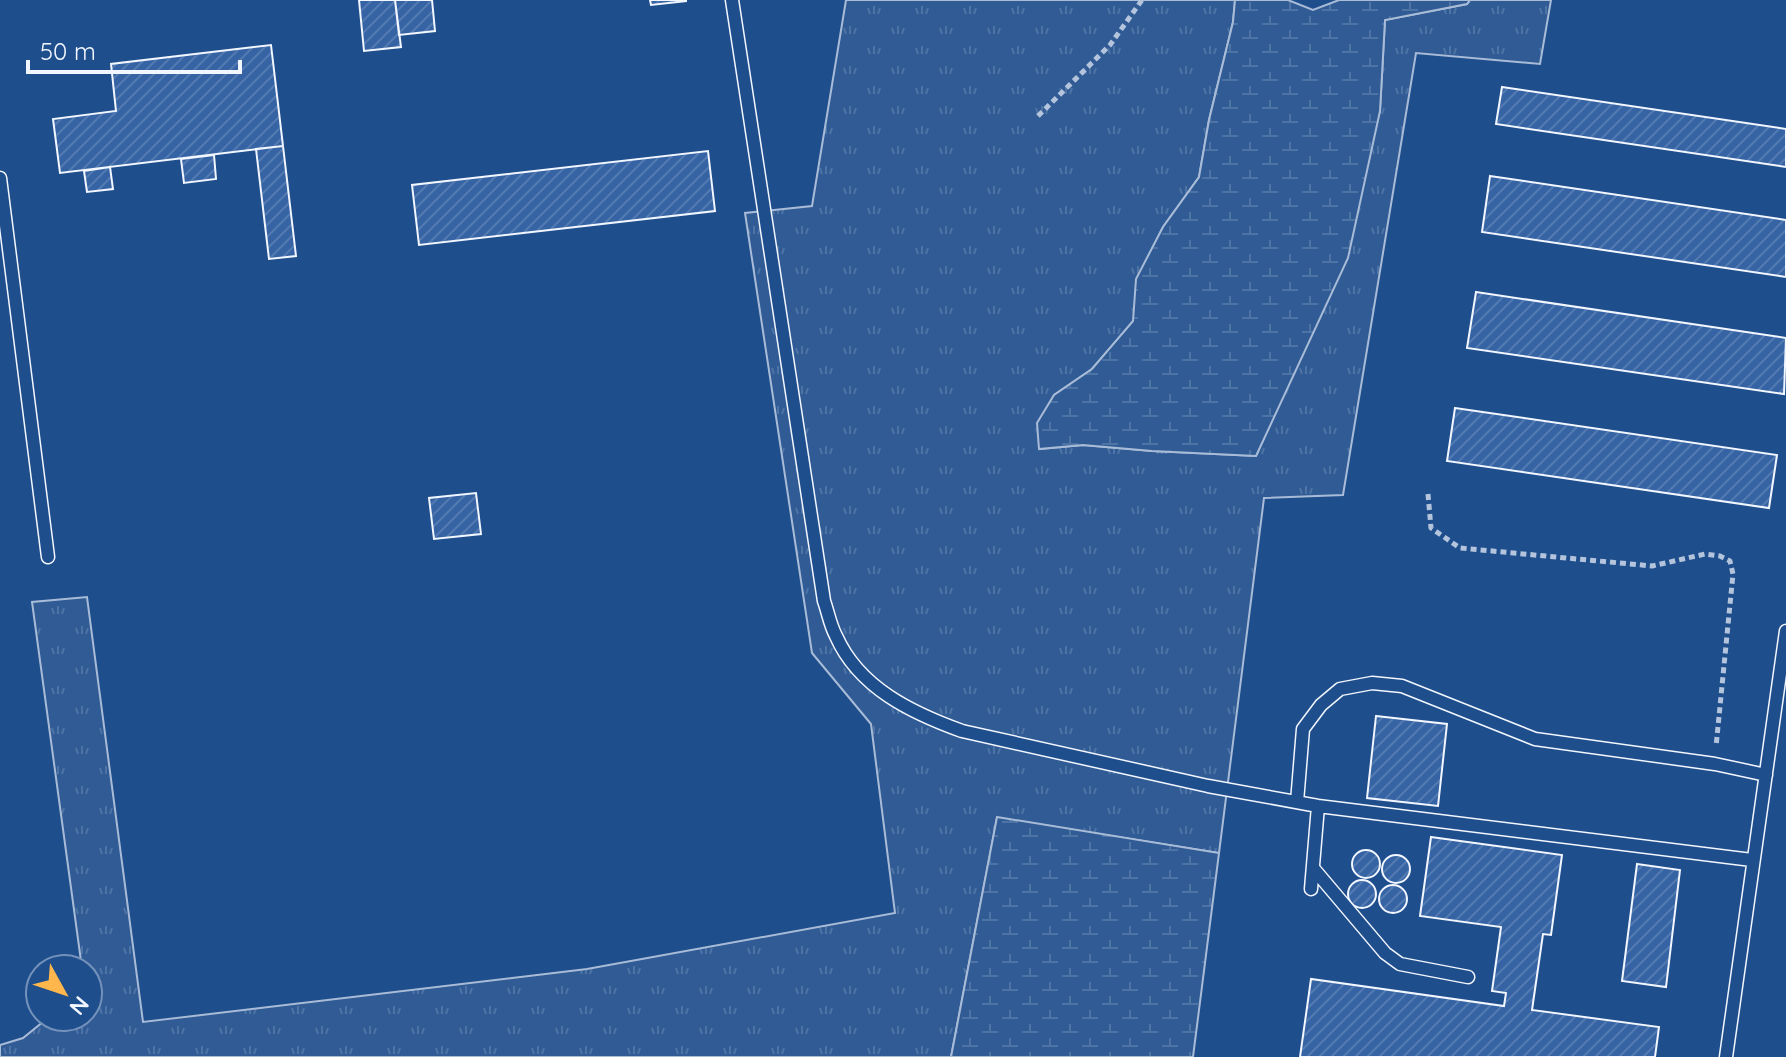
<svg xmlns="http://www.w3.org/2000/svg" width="1786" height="1057" font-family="Quicksand,sans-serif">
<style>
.grass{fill:url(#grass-tufts);stroke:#a8bbd7;stroke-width:2}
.wetland{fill:url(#wetland-marsh);stroke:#a8bbd7;stroke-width:2}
.building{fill:url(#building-hatch);stroke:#f2f6ff;stroke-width:2}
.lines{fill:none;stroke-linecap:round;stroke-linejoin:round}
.service-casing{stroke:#f2f6ff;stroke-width:15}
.path{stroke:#b3c4dc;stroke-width:5;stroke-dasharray:6 4;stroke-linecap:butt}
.service{stroke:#1f4e8c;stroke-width:12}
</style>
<defs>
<pattern id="grass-tufts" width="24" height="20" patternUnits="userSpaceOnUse" patternTransform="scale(2)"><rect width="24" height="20" fill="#305b95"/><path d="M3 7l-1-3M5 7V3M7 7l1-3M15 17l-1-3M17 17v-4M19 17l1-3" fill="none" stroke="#4e73a5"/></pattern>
<pattern id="wetland-marsh" width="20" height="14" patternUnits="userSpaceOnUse" patternTransform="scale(2)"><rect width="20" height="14" fill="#305b95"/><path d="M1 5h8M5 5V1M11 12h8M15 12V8" fill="none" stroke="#4e73a5"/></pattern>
<pattern id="building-hatch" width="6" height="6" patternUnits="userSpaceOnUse" patternTransform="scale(2)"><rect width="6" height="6" fill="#3563a3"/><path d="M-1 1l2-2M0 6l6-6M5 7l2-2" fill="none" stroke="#537ab1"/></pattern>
</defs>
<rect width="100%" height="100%" fill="#1f4e8c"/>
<!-- grass -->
<path class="grass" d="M 846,0 L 1235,0 L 1233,22 L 1209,120 L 1199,177 L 1163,227 L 1137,279 L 1134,321 L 1092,369 L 1054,395 L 1040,449 L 1083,445 L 1152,451 L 1256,456 L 1295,369 L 1380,111 L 1385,20 L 1467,4 L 1470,0 L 1551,0 L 1540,64 L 1416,53 L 1343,495 L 1264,498 L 1219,853 L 997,818 L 951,1057 L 0,1057 L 0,1045 L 23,1038 L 49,1017 L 88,1017 L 88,969 L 76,969 L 81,961 L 32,602 L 87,597 L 143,1022 L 587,969 L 895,913 L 871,724 L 812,653 L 745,213 L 812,206 Z"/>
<!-- wetland -->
<path class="wetland" d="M 1235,0 L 1288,0 L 1313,10 L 1339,0 L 1470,0 L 1467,4 L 1385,20 L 1380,111 L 1348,258 L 1256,456 L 1152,451 L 1083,445 L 1039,449 L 1037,423 L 1054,395 L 1092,369 L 1133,321 L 1136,279 L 1163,227 L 1199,177 L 1209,120 L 1233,22 Z
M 997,817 L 1219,853 L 1193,1057 L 951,1057 Z"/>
<!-- building -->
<path class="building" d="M 359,0 L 395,0 L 401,47 L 364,51 Z
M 395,0 L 432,0 L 435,31 L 399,35 Z
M 650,0 L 686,0 L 686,1 L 651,5 Z
M 271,45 L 283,146 L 60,173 L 53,119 L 116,111 L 111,64 Z
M 1502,87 L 1786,129 L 1786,167 L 1496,124 Z
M 283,146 L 296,256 L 269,259 L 256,149 Z
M 708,151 L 715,211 L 419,245 L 412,185 Z
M 214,155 L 216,179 L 184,183 L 181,159 Z
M 110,167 L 113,189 L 87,192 L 84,171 Z
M 1490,176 L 1786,220 L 1786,277 L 1482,232 Z
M 1476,292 L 1786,338 L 1784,394 L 1467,348 Z
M 1455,408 L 1777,455 L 1769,508 L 1447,461 Z
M 476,493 L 481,534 L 434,539 L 429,498 Z
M 1376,716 L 1447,724 L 1438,806 L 1367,798 Z
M 1431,837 L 1562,855 L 1551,935 L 1543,934 L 1532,1010 L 1659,1027 L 1655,1057 L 1300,1057 L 1311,979 L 1504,1006 L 1506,993 L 1492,991 L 1501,927 L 1420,916 Z
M1352 864a14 14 0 1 1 28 0a14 14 0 1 1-28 0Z
M1382 869a14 14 0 1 1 28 0a14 14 0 1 1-28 0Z
M 1637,864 L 1680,870 L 1666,987 L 1622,981 Z
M1348 894a14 14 0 1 1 28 0a14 14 0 1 1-28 0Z
M1379 899a14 14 0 1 1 28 0a14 14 0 1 1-28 0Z"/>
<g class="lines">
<defs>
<path id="service" d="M 732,0 L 824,601 C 828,612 830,625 836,636 C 859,688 912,713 962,731 L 1208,786 L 1318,806 L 1752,860
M 0,178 L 48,557
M 1297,802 L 1303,729 L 1321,705 L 1340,689 L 1372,683 L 1402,686 L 1535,739 L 1715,764 L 1766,775
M 1313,868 L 1385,953 L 1400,964 L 1468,977
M 1311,889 L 1318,806
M 1726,1057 C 1745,915 1767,773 1786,631"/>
</defs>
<!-- service casing -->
<use href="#service" class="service-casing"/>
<!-- path -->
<path class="path" d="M 1038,116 L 1110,45 L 1142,0
M 1428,494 L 1431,528 L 1460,548 L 1652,566 L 1705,554 L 1720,556 L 1730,561 L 1733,574 L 1716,747"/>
<!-- service -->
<use href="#service" class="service"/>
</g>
<!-- north arrow -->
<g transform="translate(64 993) rotate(130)"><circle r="38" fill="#1f4e8c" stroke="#7391ba" stroke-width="2"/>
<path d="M0-6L14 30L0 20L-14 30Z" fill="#ffb74d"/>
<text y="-12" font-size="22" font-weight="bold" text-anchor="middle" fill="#f2f6ff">N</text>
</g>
<!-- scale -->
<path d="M28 60v12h212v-12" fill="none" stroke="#f2f6ff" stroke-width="4"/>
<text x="40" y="60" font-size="24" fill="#f2f6ff" stroke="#1f4e8c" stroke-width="6" paint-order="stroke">50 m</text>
</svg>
